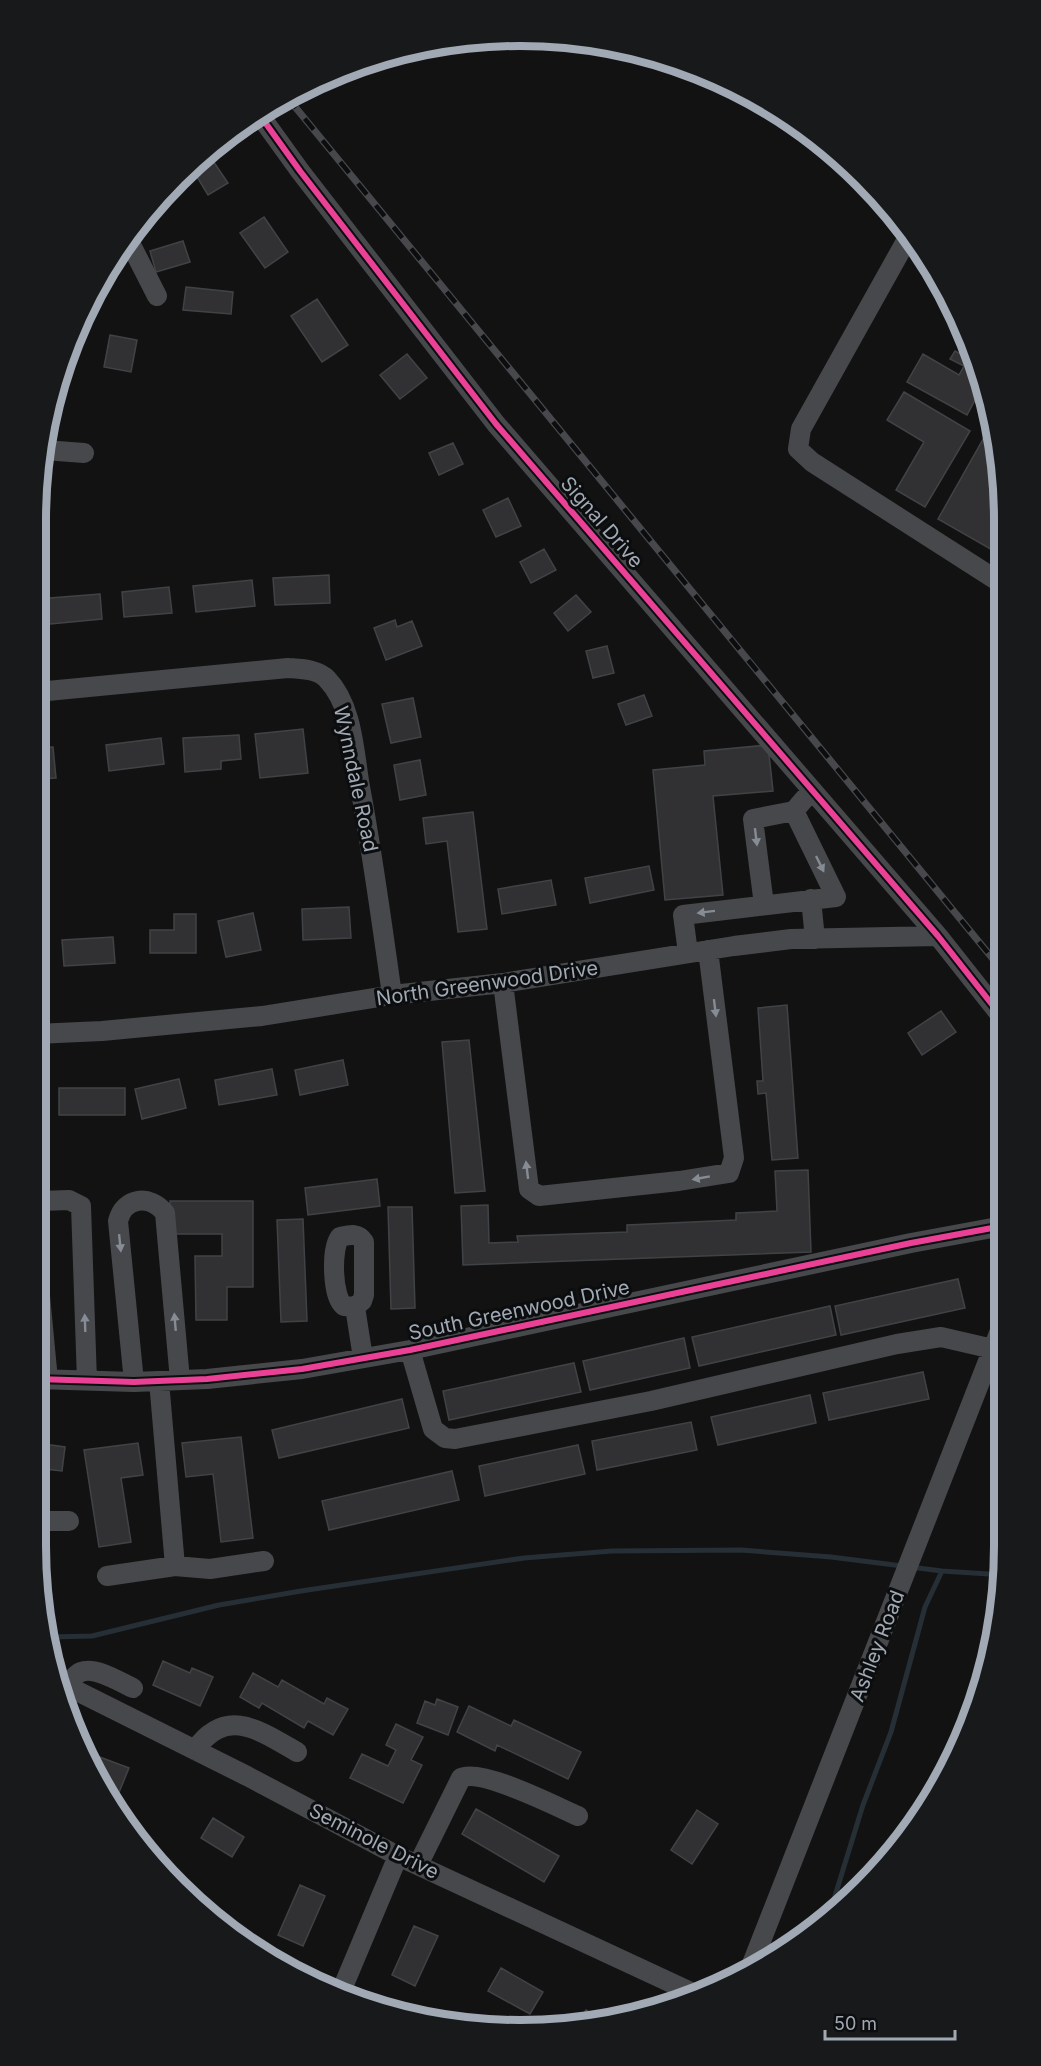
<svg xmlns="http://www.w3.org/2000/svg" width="1041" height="2066" font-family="Inter,sans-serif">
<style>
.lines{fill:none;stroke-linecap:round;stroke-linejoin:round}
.stream{stroke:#252f35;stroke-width:5}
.building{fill:#313133;stroke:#404346;stroke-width:1.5}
.minor{stroke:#46484b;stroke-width:20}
.rail-casing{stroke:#47484b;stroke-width:7}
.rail{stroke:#0c0d0e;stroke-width:4.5;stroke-dasharray:14;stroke-linecap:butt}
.cycleway-casing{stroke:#0c0d0e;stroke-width:10}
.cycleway{stroke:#ea4096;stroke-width:6}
.oneway{fill:#868c95}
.labels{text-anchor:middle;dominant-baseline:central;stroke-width:6;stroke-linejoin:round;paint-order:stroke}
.street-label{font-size:20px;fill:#a1a9b5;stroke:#0c0d0e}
.rim{fill:none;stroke:#a1a9b5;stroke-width:8}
</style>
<rect width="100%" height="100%" fill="#121212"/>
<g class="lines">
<!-- stream -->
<path class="stream" d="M 51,1637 L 92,1636 L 219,1605 L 301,1591 L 524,1558 L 612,1551 L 741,1550 L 831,1557 L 942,1571 L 1004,1575
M 830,1912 L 863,1805 L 891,1732 L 925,1607 L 942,1571"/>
</g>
<!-- building -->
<path class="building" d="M 207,152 L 228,183 L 208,195 L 191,167 Z
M 264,217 L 288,252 L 265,268 L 240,233 Z
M 183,241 L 190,262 L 156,272 L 150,251 Z
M 186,287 L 233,292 L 231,314 L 183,310 Z
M 317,299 L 348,345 L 322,362 L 291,316 Z
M 110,335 L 137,340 L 131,372 L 104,367 Z
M 955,351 L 969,359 L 973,352 L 982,387 L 967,415 L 907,382 L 923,354 L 959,375 L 964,366 L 950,359 Z
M 407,354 L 427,378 L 400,399 L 380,375 Z
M 904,392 L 970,431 L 925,507 L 896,490 L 924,442 L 887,420 Z
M 986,434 L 996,440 L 1001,457 L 1001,484 L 992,495 L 1001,500 L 1001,555 L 938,519 Z
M 453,443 L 463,464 L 439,475 L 429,453 Z
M 508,498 L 521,526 L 496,537 L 483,510 Z
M 544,549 L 556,570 L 531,583 L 520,562 Z
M 329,575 L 330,603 L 275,605 L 273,578 Z
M 252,580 L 255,606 L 196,612 L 193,586 Z
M 169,587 L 172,613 L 124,617 L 122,592 Z
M 100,594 L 102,619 L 40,625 L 37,599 Z
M 576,595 L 591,612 L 568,631 L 554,613 Z
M 395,620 L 397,627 L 412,621 L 422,646 L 386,660 L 374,628 Z
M 607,646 L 614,673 L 593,678 L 586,651 Z
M 644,695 L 652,716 L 626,725 L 618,704 Z
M 413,698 L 421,737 L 391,743 L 382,704 Z
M 303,729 L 308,773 L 260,778 L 255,734 Z
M 239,735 L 241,759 L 221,761 L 221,769 L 185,772 L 183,738 Z
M 161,738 L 164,764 L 109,771 L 106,745 Z
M 768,745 L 773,791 L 713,796 L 723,895 L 665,900 L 653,770 L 705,765 L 704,751 Z
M 53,747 L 56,778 L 37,779 L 37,748 Z
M 420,760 L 426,795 L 400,800 L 394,765 Z
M 473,812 L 487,929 L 458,932 L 447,841 L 426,844 L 423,818 Z
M 649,866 L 654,890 L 590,903 L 585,878 Z
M 551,880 L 556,905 L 502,914 L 498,889 Z
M 349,907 L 351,938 L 303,940 L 302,909 Z
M 253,913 L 261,950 L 226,957 L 218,921 Z
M 174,914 L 196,914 L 196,953 L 150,953 L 150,930 L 174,930 Z
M 113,937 L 115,963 L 64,966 L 62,940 Z
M 787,1005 L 798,1158 L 772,1160 L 766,1093 L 758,1094 L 757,1081 L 763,1081 L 758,1008 Z
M 941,1011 L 956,1032 L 922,1055 L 908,1033 Z
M 469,1040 L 485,1191 L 455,1193 L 442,1042 Z
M 343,1060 L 348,1085 L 300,1095 L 295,1070 Z
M 272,1069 L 277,1095 L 219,1105 L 215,1080 Z
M 179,1079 L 186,1108 L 142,1119 L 135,1089 Z
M 59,1088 L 125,1088 L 125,1115 L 59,1115 Z
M 808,1170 L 811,1252 L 463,1265 L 461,1206 L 488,1205 L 489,1243 L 518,1242 L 517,1236 L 627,1232 L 627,1225 L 736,1220 L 736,1213 L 777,1211 L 775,1171 Z
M 377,1179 L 380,1206 L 308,1215 L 305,1188 Z
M 170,1201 L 253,1201 L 253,1287 L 227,1287 L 227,1320 L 196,1320 L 195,1256 L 222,1256 L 222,1234 L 170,1234 Z
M 388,1207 L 412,1207 L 415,1308 L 391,1309 Z
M 303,1219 L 307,1321 L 281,1322 L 277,1220 Z
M 958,1279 L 965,1308 L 841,1335 L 835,1306 Z
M 830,1306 L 836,1335 L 699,1366 L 692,1337 Z
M 684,1338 L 690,1368 L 590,1390 L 583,1361 Z
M 574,1363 L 581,1392 L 449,1420 L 443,1391 Z
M 923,1372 L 929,1399 L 829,1420 L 823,1393 Z
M 810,1395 L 816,1423 L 718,1445 L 711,1417 Z
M 402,1399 L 409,1428 L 279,1458 L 272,1430 Z
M 691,1422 L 697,1450 L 597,1470 L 592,1441 Z
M 241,1437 L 253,1538 L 221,1542 L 213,1474 L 186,1477 L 182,1443 Z
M 36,1443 L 65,1447 L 62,1471 L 36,1468 Z
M 138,1443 L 143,1475 L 121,1478 L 131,1542 L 99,1547 L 84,1450 Z
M 578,1445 L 585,1474 L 485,1496 L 479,1466 Z
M 452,1471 L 459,1500 L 329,1530 L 322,1501 Z
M 163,1661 L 190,1673 L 192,1668 L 213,1677 L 200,1706 L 153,1685 Z
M 253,1673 L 278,1687 L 282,1680 L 324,1704 L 327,1698 L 348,1709 L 333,1735 L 308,1721 L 304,1728 L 262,1703 L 259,1708 L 240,1697 Z
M 437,1699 L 458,1707 L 448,1735 L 417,1723 L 425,1701 L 435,1705 Z
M 469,1706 L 511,1726 L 514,1720 L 581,1752 L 568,1779 L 497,1745 L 495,1751 L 457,1732 Z
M 396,1724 L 423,1737 L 411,1760 L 422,1765 L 403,1803 L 350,1778 L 362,1754 L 388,1766 L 396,1750 L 386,1745 Z
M 89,1753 L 129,1768 L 115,1802 Z
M 476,1809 L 559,1856 L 544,1882 L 462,1834 Z
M 697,1810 L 718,1824 L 692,1864 L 671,1850 Z
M 213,1818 L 244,1837 L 232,1857 L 201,1838 Z
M 300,1885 L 325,1896 L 303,1946 L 278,1935 Z
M 414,1926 L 438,1936 L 415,1986 L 392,1975 Z
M 501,1968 L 543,1992 L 530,2014 L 488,1991 Z
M 586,2010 L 602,2020 L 575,2026 Z"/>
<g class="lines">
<!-- minor -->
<path class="minor" d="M 259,114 L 300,171 L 496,424 L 938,936 L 1002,1017
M 910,234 L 801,429 L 798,449 L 812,462 L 1001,583
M 128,239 L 157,296
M 44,450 L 84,453
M 37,692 L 288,668 C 301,669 318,669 327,679 C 353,706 354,752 360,787 C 373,856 382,925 392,995
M 811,899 L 815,939
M 764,905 L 753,819 L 794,811 L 812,790
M 688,953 L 683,915 L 836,897 L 794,811
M 503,983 L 529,1189 L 539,1196 L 679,1181 L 729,1173 L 734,1158 L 708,950
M 36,1034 L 102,1031 L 262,1016 L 392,995 L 503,983 L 734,946 L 791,939 L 938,936
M 36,1205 L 40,1201 L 69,1200 L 81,1206 L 87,1381
M 36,1254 L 48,1380
M 355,1307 L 344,1306 C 332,1297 331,1249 340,1237 C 349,1235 358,1232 364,1242 L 364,1295 L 362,1301 L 355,1307 L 363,1358
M 410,1350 L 433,1429 L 445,1438 L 455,1439 L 651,1401 L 897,1344 L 941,1337 L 993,1349
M 36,1379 L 134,1382 L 207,1379 L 302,1369 L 410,1350 L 911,1243 L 1003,1226
M 159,1381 L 175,1566
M 134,1382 L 118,1221 C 124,1197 150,1194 165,1213 L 180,1380
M 36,1521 L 69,1521
M 107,1576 L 175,1566 L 210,1569 L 264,1561
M 59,1682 L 247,1776 L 398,1856 L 693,1993
M 68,1687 C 71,1682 75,1674 81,1672 C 95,1666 120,1682 133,1688
M 195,1750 C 226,1706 259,1730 297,1752
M 418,1865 L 461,1778 C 481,1768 555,1806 578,1816
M 750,1969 L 1003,1323
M 340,1994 L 398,1856"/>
<defs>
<path id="rail" d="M 287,97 L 1002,970"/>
</defs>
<!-- rail casing -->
<use href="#rail" class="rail-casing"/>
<!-- rail -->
<use href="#rail" class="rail"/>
<defs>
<path id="cycleway" d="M 259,114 L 300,171 L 496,424 L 938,936 L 1002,1017
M 36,1379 L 134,1382 L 207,1379 L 302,1369 L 410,1350 L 911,1243 L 1003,1226"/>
</defs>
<!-- cycleway casing -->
<use href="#cycleway" class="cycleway-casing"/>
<!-- cycleway -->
<use href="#cycleway" class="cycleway"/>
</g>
<!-- one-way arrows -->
<defs><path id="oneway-solid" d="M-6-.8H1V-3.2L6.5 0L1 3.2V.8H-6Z" transform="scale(1.5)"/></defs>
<g class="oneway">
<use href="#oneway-solid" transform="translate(756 837) rotate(83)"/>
<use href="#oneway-solid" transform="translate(820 864) rotate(64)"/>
<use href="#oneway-solid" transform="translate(706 912) rotate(173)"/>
<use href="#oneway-solid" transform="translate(715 1008) rotate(83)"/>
<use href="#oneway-solid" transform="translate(527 1170) rotate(-97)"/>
<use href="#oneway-solid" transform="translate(701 1178) rotate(170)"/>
<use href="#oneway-solid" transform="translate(120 1243) rotate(84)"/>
<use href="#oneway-solid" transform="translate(175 1322) rotate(-95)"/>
<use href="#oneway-solid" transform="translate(85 1323) rotate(-92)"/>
</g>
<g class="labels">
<!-- street labels -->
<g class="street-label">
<text transform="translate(602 522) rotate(49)">Signal Drive</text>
<text transform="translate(356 779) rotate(78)">Wynndale Road</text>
<text transform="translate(487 983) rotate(-8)">North Greenwood Drive</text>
<text transform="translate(519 1310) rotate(-12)">South Greenwood Drive</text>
<text transform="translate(877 1646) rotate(-69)">Ashley Road</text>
<text transform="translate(374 1841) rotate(27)">Seminole Drive</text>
</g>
</g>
<!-- crop -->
<path d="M0 0H1041V2066H0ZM520 46H520A474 474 0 0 1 994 520V1546A474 474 0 0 1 520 2020H520A474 474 0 0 1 46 1546V520A474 474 0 0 1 520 46Z" fill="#18191b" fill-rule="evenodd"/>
<path class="rim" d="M520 46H520A474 474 0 0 1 994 520V1546A474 474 0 0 1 520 2020H520A474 474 0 0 1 46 1546V520A474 474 0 0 1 520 46Z"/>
<!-- scale -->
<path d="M825 2030v9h130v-9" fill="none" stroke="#a1a9b5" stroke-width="3"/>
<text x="834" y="2030" font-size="18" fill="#a1a9b5" stroke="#0c0d0e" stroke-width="4.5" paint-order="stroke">50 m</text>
</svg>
